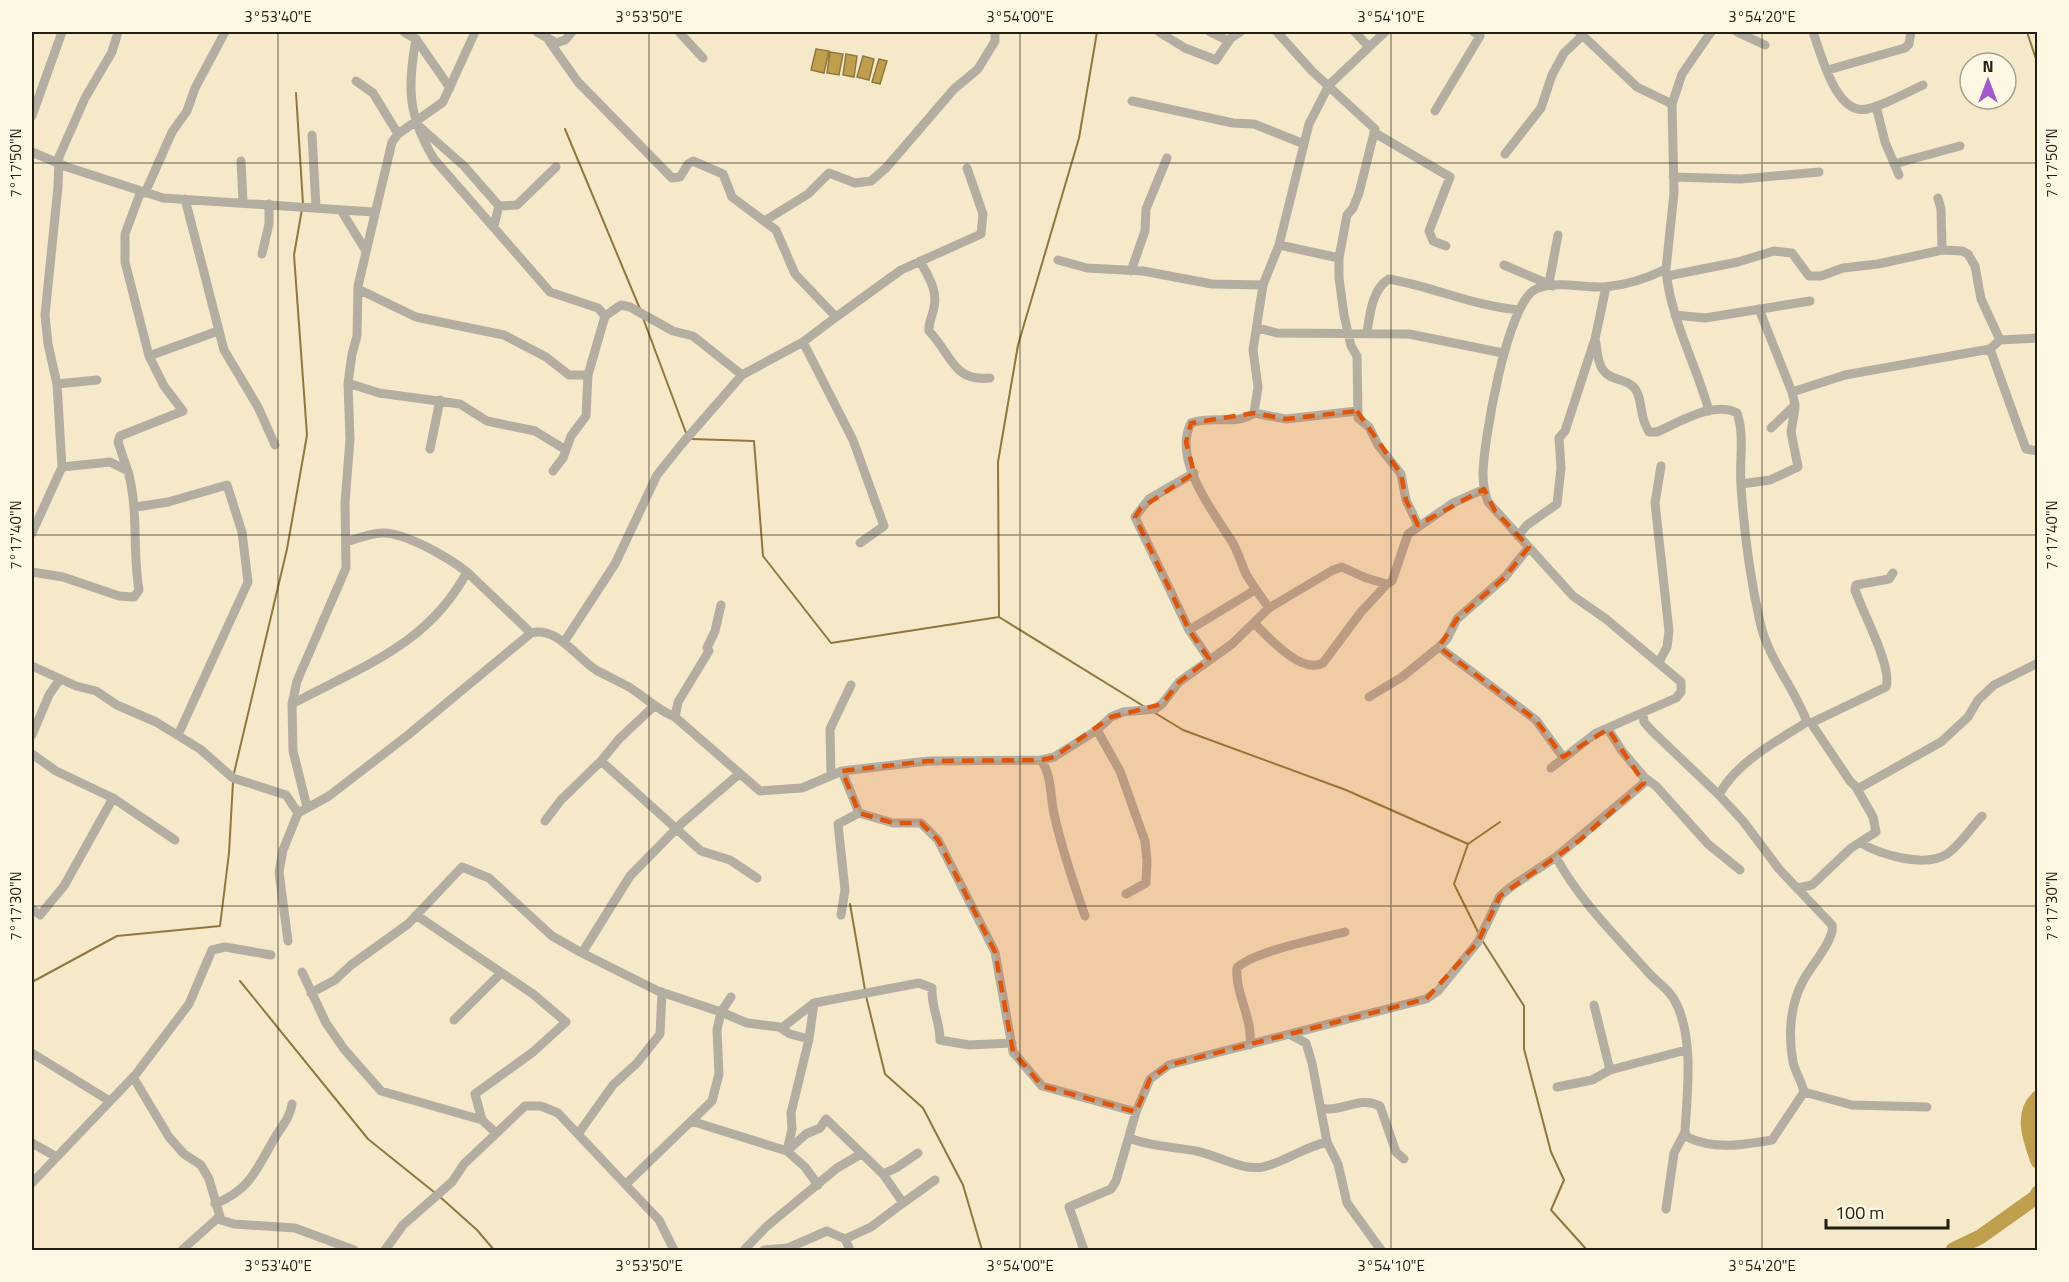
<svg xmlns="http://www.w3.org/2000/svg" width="2069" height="1282" font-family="'Titillium Web',sans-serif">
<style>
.water{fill:#bf9f4d;stroke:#90783c;stroke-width:1.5}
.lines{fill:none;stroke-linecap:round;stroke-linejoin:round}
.stream{stroke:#90783c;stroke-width:2}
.river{stroke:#bf9f4d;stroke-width:15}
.minor{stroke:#b3aea1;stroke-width:9}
.marked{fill:#de560c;fill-opacity:0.2;stroke:#de560c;stroke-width:4.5;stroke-dasharray:12 8;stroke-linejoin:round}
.ticks{fill:none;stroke:#231e13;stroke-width:1.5;stroke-opacity:0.45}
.neatline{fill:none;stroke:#231e13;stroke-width:2}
.ticks-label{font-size:15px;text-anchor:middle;fill:#231e13}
</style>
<rect width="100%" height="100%" fill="#f5e9ca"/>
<!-- water -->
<path class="water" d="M 816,49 L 829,51 L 824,73 L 811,70 Z
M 830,52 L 843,54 L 839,75 L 827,73 Z
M 846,54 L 857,56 L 854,77 L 843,75 Z
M 863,56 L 874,59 L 869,80 L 857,77 Z
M 879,59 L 887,61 L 880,84 L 872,82 Z"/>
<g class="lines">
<!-- stream -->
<path class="stream" d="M 2027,32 L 2038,65
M 296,93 L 303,204
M 565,129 L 640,309
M 643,318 L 686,433
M 691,439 L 754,441 L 763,556 L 831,643 L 999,617 L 1145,707
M 999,617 L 998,462 L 1018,345 L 1079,138 L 1097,32
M 1155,713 L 1183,730 L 1346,790 L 1468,844
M 234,773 L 287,549 L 307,435 L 294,255 L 302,209
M 850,904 L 865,990
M 1478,932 L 1454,884 L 1468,844 L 1500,822
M 1482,940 L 1524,1006 L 1524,1049 L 1551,1152 L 1564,1180 L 1551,1210 L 1587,1250
M 240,981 L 368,1139 L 434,1192
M 32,982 L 117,936 L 220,926 L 229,853 L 233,782
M 866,996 L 885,1074 L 923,1108 L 963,1185 L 982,1250
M 439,1196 L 477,1230 L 494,1250"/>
<!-- river -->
<path class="river" d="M 2038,1098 C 2020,1115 2031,1141 2038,1161
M 1953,1250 L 1980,1237 L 2036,1197 L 2038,1193"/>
<!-- minor -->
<path class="minor" d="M 404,32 L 416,39 L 450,88
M 537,32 L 556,43 L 565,40 L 572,32
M 679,32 L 703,58
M 1159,32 L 1185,48 L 1216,60 L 1231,38 L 1240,32
M 1210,32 L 1229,41
M 1277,32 L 1312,71 L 1375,129 L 1359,193 L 1353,208 L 1347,215 L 1339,258 L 1339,278 L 1344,315 L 1351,346 L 1357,356 L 1358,418 L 1369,427 L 1378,445 L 1401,474 L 1406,500 L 1418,525
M 1355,32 L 1368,46
M 1579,32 L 1637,87 L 1672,104
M 1737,32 L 1765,45
M 1813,32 C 1821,54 1836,116 1867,109 C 1886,105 1905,93 1923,85
M 416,39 C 407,88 408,116 434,159 L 550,292 L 598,308 L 605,316 L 588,375 L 586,416 L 571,436 L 563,458 L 553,471
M 549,41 L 578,82 L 672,178 L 680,177 L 688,164 L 693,161 L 723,174 L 732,197 L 776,230 L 795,274 L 836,317 L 803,342 L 742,375 L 681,445 L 657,475 L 615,564 L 564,642
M 1828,70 L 1905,48 L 1909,44 L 1911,32
M 356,81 L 373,93 L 398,134
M 1132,101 L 1233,123 L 1254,124 L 1304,144
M 1876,106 L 1885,142 L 1899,175
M 1435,111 L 1480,36 L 1474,32
M 32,116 L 62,32
M 420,127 L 464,166 L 499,206 L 494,226
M 1375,133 L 1450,177 L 1429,231 L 1433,241 L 1446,246
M 312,135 L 316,207
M 32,152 L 67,167 L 163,198 L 373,212
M 1505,154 L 1541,108 L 1552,75 L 1564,53 L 1582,36
M 241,161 L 243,202
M 1894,164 L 1960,146
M 1673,177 L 1741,179 L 1819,172
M 145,193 L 172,132 L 187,111 L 195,88 L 225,32
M 1938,198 L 1941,209 L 1942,250
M 185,199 L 224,350 L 258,407 L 275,445
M 499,206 L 517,205 L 556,167
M 342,212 L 366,251
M 766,220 L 808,194 L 829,173 L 855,183 L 871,181 L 886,168 L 954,89 L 978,69 L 995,41 L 995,32
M 1279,245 L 1339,258
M 262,254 L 269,224 L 269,204
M 1058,260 L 1087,268 L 1143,271 L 1212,284 L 1263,285
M 920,261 C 928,276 938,290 934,307 C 933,316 928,322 929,331 C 952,355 953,382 990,378
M 1504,265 L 1553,286
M 1131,271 L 1145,231 L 1146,209 L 1167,158
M 1666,271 C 1671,320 1696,364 1709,411
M 1667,276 L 1738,262 L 1774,251 L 1792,253 L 1809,276 L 1821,276 L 1843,268 L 1878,264 L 1942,250 L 1962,251 L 1968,254 L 1975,266 L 1981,299 L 2000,340
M 1549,283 L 1558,235
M 358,289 L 416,317 L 504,335 L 546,357 L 569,375 L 588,375
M 1759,309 L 1792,392 L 1795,405 L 1771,428
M 1675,315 L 1705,318 L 1810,301
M 605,316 L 621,305 L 630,307 L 673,331 L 693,336 L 742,375
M 836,317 L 901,270 L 981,234 L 983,214 L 967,168
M 1258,328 L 1277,333 L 1409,334 L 1503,353
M 1367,332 C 1370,314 1372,289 1389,279 C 1434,287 1473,306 1519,310
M 1595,339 C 1598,350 1596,360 1603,370 C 1611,382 1631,378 1637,392 C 1643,405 1639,416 1649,432 L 1657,432 C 1678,423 1714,400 1737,413 C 1745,436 1739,461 1741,486 C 1744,531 1750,578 1760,622 C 1768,659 1794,687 1807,722
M 803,342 L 853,440 L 884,526 L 860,543
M 1990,349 L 2026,449 L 2038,451
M 149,356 L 218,331
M 348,383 L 379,393 L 460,404 L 487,421 L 535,431 L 566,450
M 57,384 L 97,380
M 1792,392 L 1845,375 L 1990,349 L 2000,340 L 2038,338
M 1254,413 L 1286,419 L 1357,411
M 430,449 L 440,400
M 127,469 L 118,442 L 120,436 L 183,411 L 164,386 L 149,356 L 125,262 L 125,234 L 141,191
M 1194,473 L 1149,499 L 1135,517 L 1189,630 L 1209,659
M 1741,484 L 1770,480 L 1798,467 L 1791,432 L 1795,408
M 136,507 L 168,502 L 227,485 L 242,532 L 248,582 L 178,735
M 32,533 L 62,467
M 1518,536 L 1527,525 L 1557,504 L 1561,468 L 1559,438 L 1565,431 L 1595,339 L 1606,287
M 32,572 L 63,577 L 119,596 L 134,597 L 139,590 C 132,549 139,512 128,471 L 110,462 L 62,467 L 57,384 L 48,344 L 45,315 L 58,187 L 59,157 L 85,98 L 112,52 L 118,32
M 467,572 L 531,633
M 1269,608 C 1261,597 1253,586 1246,574 C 1241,563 1238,551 1231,540 C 1213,512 1172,459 1191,423 C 1211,415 1236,426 1254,413 L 1258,387 L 1253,350 L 1263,285 L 1279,245 L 1309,124 L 1329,85 L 1385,32
M 1254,623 C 1269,638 1302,675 1323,663 L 1361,612 L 1387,584
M 1189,630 L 1255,590
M 1439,647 L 1536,720 L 1563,757
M 1659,662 L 1667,647 L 1669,631 L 1655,503 L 1661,466
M 32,666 L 76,686 L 96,691 L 117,705 L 156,722 L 200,749 L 233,778 L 286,795 L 298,813
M 1369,697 L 1402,677 L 1439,647 L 1447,639 L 1457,619 L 1505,577 L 1529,547
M 292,704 C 362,666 427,646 467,572 C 449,558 405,532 382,533 C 370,533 357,539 346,542
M 654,706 L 619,739 L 601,761 L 701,851 L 730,860 L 757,878
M 1643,714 L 1644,722 L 1652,731 L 1719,795 L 1743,821 L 1779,869 L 1832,925 C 1836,938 1810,967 1803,981 C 1790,1005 1788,1035 1793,1062 C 1795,1072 1802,1082 1804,1092 L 1852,1105 L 1927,1107
M 675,717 L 678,702 L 709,651 L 707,648 L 715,631 L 721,605
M 1811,723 L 1886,687 C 1893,668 1862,611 1855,590 L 1856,585 L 1889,579 L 1893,573
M 1608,729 L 1622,751 L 1644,777 L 1644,783 L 1556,857 C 1579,900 1615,935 1647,971 C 1657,983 1671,990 1677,1005 C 1694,1042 1687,1093 1685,1132 L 1687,1137 C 1714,1150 1743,1145 1772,1140 L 1804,1092
M 1097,730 L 1120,771 L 1145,841 L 1147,860 L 1146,883 L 1126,894
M 32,735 L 49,695 L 60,679
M 32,754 L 56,771 L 113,798 L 64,886 L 40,915 L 32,909
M 1041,760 C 1052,775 1050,796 1054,814 C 1062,849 1073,882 1085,916
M 1551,768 L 1596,733 L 1676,698 L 1681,692 L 1681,682 L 1606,619 L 1573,596 L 1488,502 C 1485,493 1483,485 1483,475 C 1483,443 1507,302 1536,289 C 1556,280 1583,288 1605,287 C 1626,285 1648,278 1666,269 L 1674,193 L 1672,104 L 1682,74 L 1711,32
M 842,771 L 859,813 L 893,823 L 921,823 L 938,840 L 995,952 L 1013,1052 L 1042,1086 L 1136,1112
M 831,776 L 830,729 L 851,685
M 1644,777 L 1656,786 L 1708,844 L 1740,870
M 1719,795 C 1735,763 1777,741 1807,722 L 1811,723 L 1850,781 L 1856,787 L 1861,787 L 1941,742 L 1968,717 L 1978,700 L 1994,685 L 2038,663
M 113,798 L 175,840
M 307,807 L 293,751 L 292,704 L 297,681 L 346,568 L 345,503 L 350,439 L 348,383 L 352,354 L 357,336 L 358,286 L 392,142 L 398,134 L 443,102 L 475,32
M 545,821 L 561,800 L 601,761
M 1861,843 C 1881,855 1925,868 1947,854 C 1960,845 1971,828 1982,816
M 1798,888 L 1812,885 L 1851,848 L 1876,832 L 1873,817 L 1856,787
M 416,915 L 533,994 L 566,1022 L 533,1052 L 475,1094 L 482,1120
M 841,915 L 845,890 L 838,824 L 859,813
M 288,941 L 279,872 L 283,850 L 298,813 L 329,796 L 408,735 L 531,633 C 557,626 576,657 596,670 C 607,676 618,681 629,687 C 645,697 657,710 675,717 L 760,791 L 802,788 L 842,771 L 928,761 L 1041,760 L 1054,757 L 1097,730 L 1111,717 L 1123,712 L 1155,709 L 1162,704 L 1179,682 L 1232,644 L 1269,608 L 1333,570 L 1342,567 L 1366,578 L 1387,584 L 1392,581 L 1408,534 L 1453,503 L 1484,489
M 582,953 L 630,876 L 682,823 L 739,774
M 302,972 L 326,1023 L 344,1049 L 381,1091 L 482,1120 L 496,1133
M 311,993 L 335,980 L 351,965 L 408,924 L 462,867 L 489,878 L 552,936 L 582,953 L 658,991 L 721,1012 L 717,1030 L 719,1074 L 712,1101 L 626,1184
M 731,997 L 721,1012 L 747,1023 L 779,1027 L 790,1034 L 809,1039 L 814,1003 L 919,983 L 932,988 C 931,1007 940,1021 940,1040 L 969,1045 L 1012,1043
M 1594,1005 L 1610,1070 L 1686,1050
M 454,1020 L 501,973
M 779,1027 L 783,1027 L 814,1003
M 1291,1035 L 1306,1043 L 1312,1063 L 1327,1142 L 1338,1164 L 1347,1203 L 1381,1250
M 1250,1045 C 1253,1018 1235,994 1237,968 C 1251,952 1322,938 1345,932
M 32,1053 L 108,1100
M 133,1077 L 169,1137 L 184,1154 L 201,1165 L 209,1179 L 221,1220 L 234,1224 L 295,1228 L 354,1250
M 1557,1087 L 1592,1080 L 1610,1070
M 1322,1108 C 1342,1113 1359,1095 1380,1106 L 1396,1152 L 1404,1159
M 691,1121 L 787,1151 L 805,1167 L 818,1185
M 578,1134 L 613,1085 L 637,1063 L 660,1034 L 662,992
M 1129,1137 C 1139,1145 1181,1148 1196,1151 C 1217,1155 1242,1171 1263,1167 C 1285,1162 1304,1147 1327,1142
M 32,1143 L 55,1156
M 787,1151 L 806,1134 L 820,1128 L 826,1119 L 883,1174 L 896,1168 L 918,1153
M 787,1151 L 792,1129 L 791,1113 L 809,1039
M 32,1183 L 136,1074 L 189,1004 L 212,950 L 225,947 L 271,955
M 903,1203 L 935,1180
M 215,1204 C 250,1189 255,1172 273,1141 C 280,1128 290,1119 292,1104
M 1666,1209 L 1674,1153 L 1685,1132
M 845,1239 L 871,1227 L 903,1203 L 883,1174
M 182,1250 L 219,1217
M 385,1250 L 403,1225 L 452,1182 L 464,1164 L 525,1106 L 541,1106 L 558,1113 L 659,1220 L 674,1250
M 744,1250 L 766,1227 L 837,1168 L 861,1154
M 764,1250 L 788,1248 L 827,1231 L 845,1239 L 850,1250
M 1084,1250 L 1069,1207 L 1111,1189 L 1116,1181 L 1136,1112 L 1150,1079 L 1169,1065 L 1426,999 L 1438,991 L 1478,942 L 1500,896 L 1512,886 L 1556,857"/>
</g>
<!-- marked area -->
<path class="marked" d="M 1357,411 L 1401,474 L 1406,500 L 1418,525 L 1484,489 L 1495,511 L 1529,547 L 1505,577 L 1457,619 L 1439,647 L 1536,720 L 1563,757 L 1608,729 L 1644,783 L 1580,840 L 1500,896 L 1478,942 L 1426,999 L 1169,1065 L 1150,1079 L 1136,1112 L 1042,1086 L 1013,1052 L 995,952 L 938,840 L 921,823 L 893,823 L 859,813 L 842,771 L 928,761 L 1041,760 L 1054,757 L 1111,717 L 1162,704 L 1179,682 L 1209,659 L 1189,630 L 1135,517 L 1141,508 L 1194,473 L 1186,442 L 1191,423 L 1254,413 L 1286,419 Z"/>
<!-- ticks -->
<path class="ticks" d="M 278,32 L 278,1250M 649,32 L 649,1250M 1020,32 L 1020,1250M 1391,32 L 1391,1250M 1762,32 L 1762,1250M 32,163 L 2038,163M 32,535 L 2038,535M 32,906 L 2038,906"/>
<!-- border -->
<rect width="2069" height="1282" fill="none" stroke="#fef7e4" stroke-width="66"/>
<!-- north arrow -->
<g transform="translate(1988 81)"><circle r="28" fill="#fef7e4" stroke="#a6a090" stroke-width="1.5"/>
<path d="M0-4.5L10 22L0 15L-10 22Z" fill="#a259cc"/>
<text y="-9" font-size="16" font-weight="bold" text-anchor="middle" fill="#231e13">N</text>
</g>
<!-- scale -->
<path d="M1826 1219v9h122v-9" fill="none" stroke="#231e13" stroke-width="3"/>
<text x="1835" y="1219" font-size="18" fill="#231e13" stroke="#fef7e4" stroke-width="4.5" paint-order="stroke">100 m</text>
<rect x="33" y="33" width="2003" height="1216" class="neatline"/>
<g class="ticks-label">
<text x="278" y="22">3°53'40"E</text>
<text x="649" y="22">3°53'50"E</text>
<text x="1020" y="22">3°54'00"E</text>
<text x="1391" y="22">3°54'10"E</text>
<text x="1762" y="22">3°54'20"E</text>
<text transform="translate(16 163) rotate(-90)" y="5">7°17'50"N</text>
<text transform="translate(2052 163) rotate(-90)" y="5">7°17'50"N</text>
<text transform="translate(16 535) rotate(-90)" y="5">7°17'40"N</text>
<text transform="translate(2052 535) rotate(-90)" y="5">7°17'40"N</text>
<text transform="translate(16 906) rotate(-90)" y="5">7°17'30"N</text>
<text transform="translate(2052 906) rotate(-90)" y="5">7°17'30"N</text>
<text x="278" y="1271">3°53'40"E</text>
<text x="649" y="1271">3°53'50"E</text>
<text x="1020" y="1271">3°54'00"E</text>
<text x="1391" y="1271">3°54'10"E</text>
<text x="1762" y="1271">3°54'20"E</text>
</g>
</svg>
